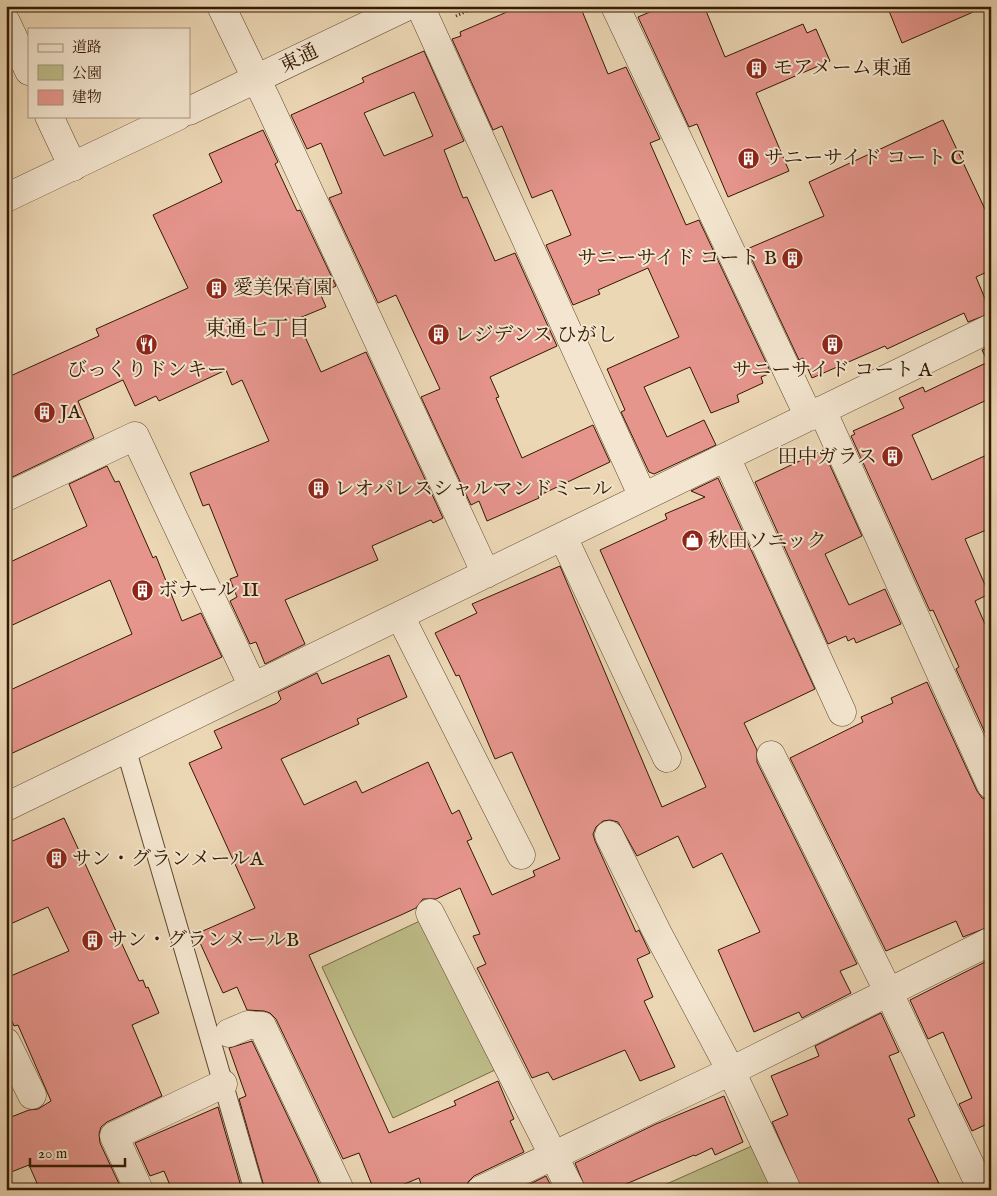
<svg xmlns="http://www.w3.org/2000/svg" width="997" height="1196" font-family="'IM FELL English','Noto Serif JP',serif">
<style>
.green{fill:#bebd89;stroke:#786b45}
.building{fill:#e6958d;stroke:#331901;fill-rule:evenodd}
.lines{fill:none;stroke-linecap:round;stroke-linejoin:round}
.service-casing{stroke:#61482e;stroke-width:21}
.minor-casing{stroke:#61482e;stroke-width:29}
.tertiary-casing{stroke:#61482e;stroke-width:29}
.path{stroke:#331901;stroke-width:3;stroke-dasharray:1 2.5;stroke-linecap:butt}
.service{stroke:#f3e5cf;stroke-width:19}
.minor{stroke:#f3e5cf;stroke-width:28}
.tertiary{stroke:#f3e5cf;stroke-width:28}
.labels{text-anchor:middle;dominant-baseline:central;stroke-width:4;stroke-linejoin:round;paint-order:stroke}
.street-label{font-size:20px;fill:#331901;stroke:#f3e5cf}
.poi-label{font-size:20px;fill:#331901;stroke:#f3e5cf;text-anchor:start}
.neighbourhood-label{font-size:21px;fill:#331901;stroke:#f3e5cf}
</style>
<rect width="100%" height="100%" fill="#ecd7b5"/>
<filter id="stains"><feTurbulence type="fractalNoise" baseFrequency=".004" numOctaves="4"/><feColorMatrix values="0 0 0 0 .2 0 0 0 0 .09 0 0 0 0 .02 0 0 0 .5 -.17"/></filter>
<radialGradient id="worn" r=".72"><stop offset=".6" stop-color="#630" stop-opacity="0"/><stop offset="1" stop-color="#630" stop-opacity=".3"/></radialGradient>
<!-- green -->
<path class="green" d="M 424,919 L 495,1070 L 393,1118 L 322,967 Z
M 752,1146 L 772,1190 L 653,1190 Z"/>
<!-- building -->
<path class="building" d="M 521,6 L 580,6 L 608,74 L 626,67 L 660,139 L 650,143 L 686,225 L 699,220 L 771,373 L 761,377 L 763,383 L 737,395 L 739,402 L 711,413 L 690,367 L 644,387 L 667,437 L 704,420 L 716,445 L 654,474 L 649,472 L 621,412 L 625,410 L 607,369 L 679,337 L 648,268 L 598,290 L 600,294 L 573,305 L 546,245 L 571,235 L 552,190 L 532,198 L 502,126 L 493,130 L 452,39 L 461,36 L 460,32 Z
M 664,6 L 704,6 L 725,57 L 803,24 L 807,33 L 816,29 L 830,61 L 756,93 L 789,171 L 728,197 L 697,124 L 689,127 L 638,17 Z
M 887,6 L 987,6 L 902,43 Z
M 424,51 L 464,141 L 444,150 L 463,198 L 467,197 L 495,261 L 515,253 L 557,346 L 490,377 L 499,397 L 496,398 L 522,458 L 593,425 L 610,462 L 538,496 L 539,498 L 487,521 L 479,501 L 471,505 L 421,397 L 440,389 L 396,295 L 378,303 L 329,198 L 342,193 L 321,143 L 307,149 L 291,115 L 364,82 L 362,78 ZM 414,92 L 433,136 L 384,156 L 364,113 Z
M 943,120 L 991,222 L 991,270 L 976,277 L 991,313 L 968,322 L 964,313 L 887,349 L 885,346 L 812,378 L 803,358 L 799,360 L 747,249 L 824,216 L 809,182 Z
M 263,130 L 278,162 L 275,164 L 297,211 L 300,210 L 336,286 L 320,293 L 326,307 L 297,319 L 321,372 L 366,352 L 443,518 L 433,523 L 431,520 L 372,546 L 378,560 L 285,600 L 305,644 L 265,664 L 256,642 L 250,644 L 230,601 L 237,597 L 230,579 L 238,576 L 209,504 L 203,506 L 190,473 L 269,441 L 242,380 L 232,385 L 226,370 L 159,401 L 156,396 L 135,406 L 123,380 L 78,401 L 94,438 L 6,480 L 6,378 L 99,336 L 96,329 L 188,288 L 153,215 L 222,182 L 209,154 Z
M 991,346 L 991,398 L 912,435 L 932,480 L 991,453 L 991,528 L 965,539 L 989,594 L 975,601 L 991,638 L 991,746 L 956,669 L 959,667 L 933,610 L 930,611 L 851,436 L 855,434 L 853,431 L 904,408 L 899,398 L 923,387 L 925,392 L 988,362 L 982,350 Z
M 823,450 L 862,536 L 825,554 L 849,605 L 885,589 L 901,624 L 856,643 L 854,638 L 848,641 L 846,636 L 828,644 L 755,482 Z
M 107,466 L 115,482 L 119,481 L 153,558 L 156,556 L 182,621 L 201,613 L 222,657 L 6,756 L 6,692 L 132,634 L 110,580 L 6,628 L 6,564 L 87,526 L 69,484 Z
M 718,478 L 815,689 L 744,723 L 757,750 L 757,762 L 857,964 L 840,971 L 851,993 L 802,1018 L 799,1012 L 754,1032 L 718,950 L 760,932 L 722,853 L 693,868 L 678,836 L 637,856 L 618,822 L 610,820 L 603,821 L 596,827 L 593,834 L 595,841 L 636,932 L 639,930 L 650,953 L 637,959 L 653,997 L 644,1001 L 675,1067 L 640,1081 L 625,1050 L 553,1080 L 548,1072 L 532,1078 L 477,968 L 486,964 L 473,936 L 480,934 L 460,888 L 436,899 L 423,899 L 416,908 L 401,915 L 309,955 L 389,1133 L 456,1105 L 454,1101 L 498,1081 L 514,1119 L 510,1121 L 524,1152 L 474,1176 L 468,1182 L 466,1190 L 423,1190 L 419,1178 L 390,1190 L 374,1190 L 359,1153 L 343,1159 L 276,1019 L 270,1013 L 264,1011 L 247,1010 L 237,987 L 223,993 L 196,934 L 255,908 L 189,763 L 222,748 L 214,731 L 277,703 L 281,699 L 278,692 L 317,673 L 322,684 L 389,655 L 407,697 L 357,719 L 359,724 L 281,759 L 304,805 L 356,781 L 362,793 L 428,762 L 452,814 L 459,810 L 472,839 L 467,841 L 492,895 L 535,876 L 533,871 L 560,859 L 512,752 L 495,759 L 459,675 L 456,676 L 435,633 L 477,613 L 472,604 L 560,566 L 662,807 L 706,787 L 600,550 L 667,519 L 665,514 L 705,497 L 691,491 Z
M 927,682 L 977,791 L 982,798 L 991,800 L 991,926 L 963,937 L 956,921 L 886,951 L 790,758 L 863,722 L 861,717 L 893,703 L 891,698 Z
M 64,818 L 139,981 L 143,980 L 146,988 L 148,987 L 159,1013 L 132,1025 L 162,1096 L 107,1122 L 101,1127 L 99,1134 L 100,1143 L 121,1188 L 117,1190 L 40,1190 L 29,1165 L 6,1174 L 6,1119 L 29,1110 L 38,1109 L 51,1101 L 18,1025 L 14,1026 L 6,1006 L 6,978 L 69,951 L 48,907 L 6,926 L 6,844 Z
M 991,959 L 991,1139 L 985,1125 L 972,1131 L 959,1104 L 972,1098 L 943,1032 L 928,1039 L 910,1000 Z
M 881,1013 L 899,1052 L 889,1056 L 915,1116 L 908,1119 L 942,1190 L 802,1190 L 772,1122 L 788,1115 L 771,1076 L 819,1056 L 815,1046 Z
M 252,1041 L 316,1176 L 322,1190 L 265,1190 L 239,1099 L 246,1096 L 229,1048 Z
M 724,1096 L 743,1142 L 715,1155 L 712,1148 L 695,1156 L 694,1155 L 612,1190 L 586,1190 L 575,1163 L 656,1124 Z
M 218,1107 L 242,1190 L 172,1190 L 164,1171 L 150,1176 L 135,1143 Z
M 546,1176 L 553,1190 L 518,1190 Z"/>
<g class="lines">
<defs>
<path id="service" d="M 126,749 L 254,1190"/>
<path id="minor" d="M 221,6 L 268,103 L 486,574
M 420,6 L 643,497
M 615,6 L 809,417
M 6,22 L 29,71
M 49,116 L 73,167
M 822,410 L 991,785
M 726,457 L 842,712
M 6,497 L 135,436 L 253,687
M 563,537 L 667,758
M 400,616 L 521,855
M 771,755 L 889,993 L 982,1190
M 6,807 L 991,328
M 609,835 L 657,932 L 731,1071 L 787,1190
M 430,913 L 571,1190
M 229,1033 L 248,1025 L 262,1026 L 340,1190
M 6,1042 L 32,1095
M 139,1190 L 114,1136 L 223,1084
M 481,1190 L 731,1071 L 991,941"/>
<path id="tertiary" d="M 189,111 L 408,6
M 6,198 L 178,116"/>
</defs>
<!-- service casing -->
<use href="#service" class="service-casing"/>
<!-- minor casing -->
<use href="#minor" class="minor-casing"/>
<!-- tertiary casing -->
<use href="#tertiary" class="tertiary-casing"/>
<!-- path -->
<path class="path" d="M 456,16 L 478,6"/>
<!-- service -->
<use href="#service" class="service"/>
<!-- minor -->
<use href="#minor" class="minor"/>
<!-- tertiary -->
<use href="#tertiary" class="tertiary"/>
</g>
<!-- icons -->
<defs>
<symbol id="building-disc" viewBox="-11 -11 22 22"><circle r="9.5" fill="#8f2418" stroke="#f3e5cf"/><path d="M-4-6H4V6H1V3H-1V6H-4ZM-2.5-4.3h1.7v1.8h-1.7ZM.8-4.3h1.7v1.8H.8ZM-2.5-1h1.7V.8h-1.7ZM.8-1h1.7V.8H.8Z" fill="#fff"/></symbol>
<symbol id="restaurant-disc" viewBox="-11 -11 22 22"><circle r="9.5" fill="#8f2418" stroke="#f3e5cf"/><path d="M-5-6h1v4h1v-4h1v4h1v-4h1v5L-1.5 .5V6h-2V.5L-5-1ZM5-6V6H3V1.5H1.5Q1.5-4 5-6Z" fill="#fff"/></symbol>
<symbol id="shop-disc" viewBox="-11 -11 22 22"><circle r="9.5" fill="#8f2418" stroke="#f3e5cf"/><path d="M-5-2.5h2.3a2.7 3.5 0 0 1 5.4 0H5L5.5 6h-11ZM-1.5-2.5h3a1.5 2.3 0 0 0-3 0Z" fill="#fff"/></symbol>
</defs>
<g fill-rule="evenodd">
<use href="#building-disc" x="744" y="56" width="25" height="25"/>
<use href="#building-disc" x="736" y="146" width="25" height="25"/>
<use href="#building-disc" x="780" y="246" width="25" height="25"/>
<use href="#building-disc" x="204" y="276" width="25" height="25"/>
<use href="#building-disc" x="426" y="322" width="25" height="25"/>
<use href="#restaurant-disc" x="134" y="332" width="25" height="25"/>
<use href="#building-disc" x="820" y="332" width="25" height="25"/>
<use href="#building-disc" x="32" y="400" width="25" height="25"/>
<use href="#building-disc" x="880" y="444" width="25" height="25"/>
<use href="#building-disc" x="306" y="476" width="25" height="25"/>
<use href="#shop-disc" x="680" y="528" width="25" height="25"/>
<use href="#building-disc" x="130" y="578" width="25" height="25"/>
<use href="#building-disc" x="44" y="846" width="25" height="25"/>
<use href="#building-disc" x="80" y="928" width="25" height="25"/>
</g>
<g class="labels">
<!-- street labels -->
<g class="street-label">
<text transform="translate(299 59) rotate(-26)">東通</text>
</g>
<!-- poi labels -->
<g class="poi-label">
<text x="773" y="68">モアメーム東通</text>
<text x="764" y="158">サニーサイド コート C</text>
<text x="777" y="258" text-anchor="end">サニーサイド コート B</text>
<text x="233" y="288">愛美保育園</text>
<text x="454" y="335">レジデンス ひがし</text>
<text x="147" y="370" text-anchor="middle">びっくりドンキー</text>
<text x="832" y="370" text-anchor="middle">サニーサイド コート A</text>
<text x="60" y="412">JA</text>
<text x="877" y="457" text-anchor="end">田中ガラス</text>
<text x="334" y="489">レオパレスシャルマンドミール</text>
<text x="708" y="541">秋田ソニック</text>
<text x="158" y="590">ボナール II</text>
<text x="72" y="859">サン・グランメールA</text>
<text x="108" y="940">サン・グランメールB</text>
</g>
<!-- neighbourhood labels -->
<g class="neighbourhood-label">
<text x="257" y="329">東通七丁目</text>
</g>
</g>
<!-- margin -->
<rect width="997" height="1196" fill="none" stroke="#ecd7b5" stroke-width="25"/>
<rect x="8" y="8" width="982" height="1181" fill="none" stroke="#331901" stroke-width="2.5"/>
<rect x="12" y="12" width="972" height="1171" fill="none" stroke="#331901"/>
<!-- legend -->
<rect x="28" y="28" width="162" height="90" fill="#f3e5cf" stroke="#a6937d"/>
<rect x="38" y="44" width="25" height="8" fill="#f3e5cf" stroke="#a6937d"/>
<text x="72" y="52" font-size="15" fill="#331901">道路</text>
<rect x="38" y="65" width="25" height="15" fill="#bebd89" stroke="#a6937d"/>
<text x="72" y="78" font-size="15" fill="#331901">公園</text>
<rect x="38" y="90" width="25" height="15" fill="#e6958d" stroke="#a6937d"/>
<text x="72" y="102" font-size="15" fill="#331901">建物</text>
<!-- scale -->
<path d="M30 1158v8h95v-8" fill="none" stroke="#331901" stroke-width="2.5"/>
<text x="38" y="1158" font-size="15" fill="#331901" stroke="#f3e5cf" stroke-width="4" paint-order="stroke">20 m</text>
<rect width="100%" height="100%" filter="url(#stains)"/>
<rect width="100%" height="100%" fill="url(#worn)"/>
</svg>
